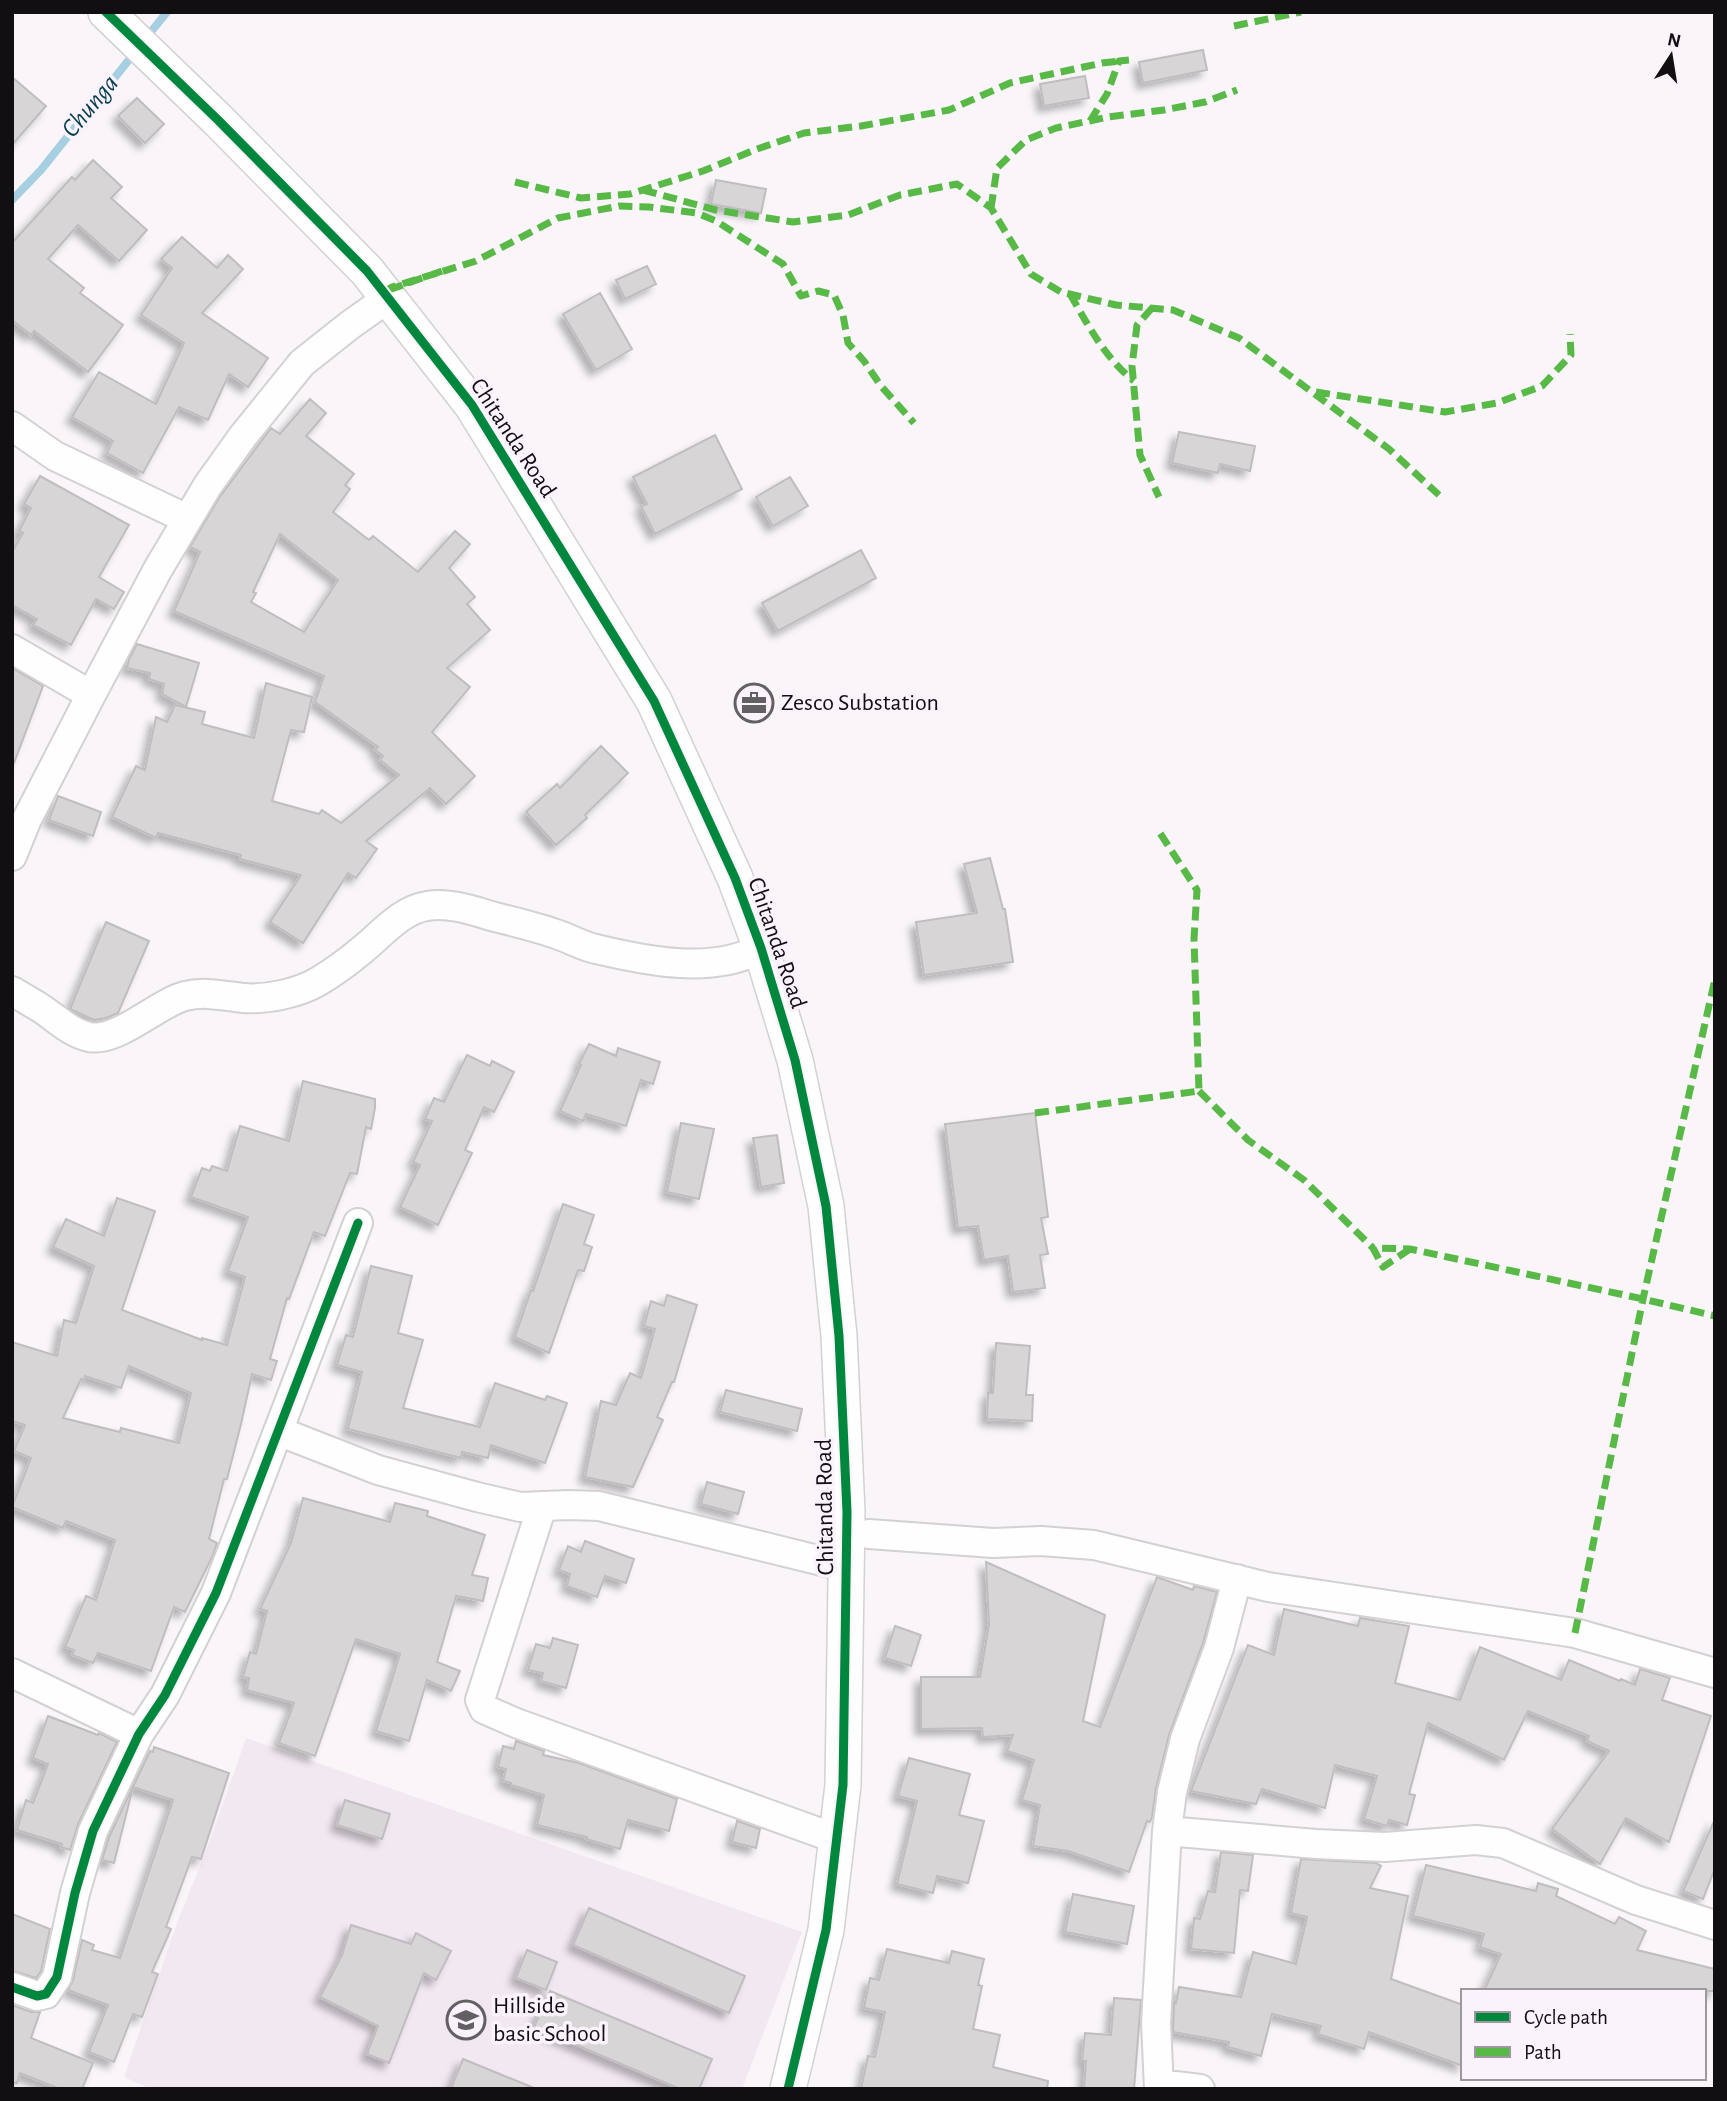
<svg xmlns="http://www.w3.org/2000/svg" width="1727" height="2101" font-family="'Alegreya Sans',sans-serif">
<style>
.built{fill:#f1e8f1}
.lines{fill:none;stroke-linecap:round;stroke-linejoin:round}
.stream{stroke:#a6cfe1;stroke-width:8}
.building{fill:#d8d5d7;stroke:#c0bcbf;stroke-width:2;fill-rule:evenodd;filter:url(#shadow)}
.minor-casing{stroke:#d3d1d3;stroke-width:32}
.tertiary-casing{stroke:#d3d1d3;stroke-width:38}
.minor{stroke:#fefefe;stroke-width:28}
.tertiary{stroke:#fefefe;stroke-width:35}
.quiet{stroke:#58b947;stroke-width:7;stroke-dasharray:14 7;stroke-linecap:butt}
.cycleway-casing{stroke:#fbf3fb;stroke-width:13}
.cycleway{stroke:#00873e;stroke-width:9}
.labels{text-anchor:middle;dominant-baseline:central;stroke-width:7;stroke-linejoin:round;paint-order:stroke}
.street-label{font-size:24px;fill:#110f11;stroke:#fbf3fb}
.poi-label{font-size:24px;fill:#110f11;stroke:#fbf3fb;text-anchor:start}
.water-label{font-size:26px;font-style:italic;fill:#063e4e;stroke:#fbf3fb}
</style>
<defs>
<filter id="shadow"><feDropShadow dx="-6" dy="6" stdDeviation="3.5" flood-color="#0004"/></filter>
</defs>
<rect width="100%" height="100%" fill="#f9f5f9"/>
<!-- built -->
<path class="built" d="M 246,1738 L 802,1932 L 742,2089 L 151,2089 L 124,2077 L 178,1920 L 211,1839 Z"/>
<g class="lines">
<!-- stream -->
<path class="stream" d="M 146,38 L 167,12
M 12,200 L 41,170 L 136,51"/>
</g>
<!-- building -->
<path class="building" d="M 1203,50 L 1207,70 L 1143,83 L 1139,62 Z
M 1085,76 L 1089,98 L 1044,106 L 1040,84 Z
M 12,77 L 46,106 L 12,145 Z
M 137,98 L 164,124 L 145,143 L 118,116 Z
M 93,160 L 122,187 L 111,198 L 147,230 L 119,261 L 78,225 L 48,259 L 84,288 L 80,293 L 123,325 L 88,372 L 34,331 L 31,335 L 12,320 L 12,243 L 72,177 L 75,180 Z
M 716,180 L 766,189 L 761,213 L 711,204 Z
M 182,237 L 217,268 L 228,255 L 243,269 L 202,313 L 268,358 L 248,387 L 229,374 L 208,420 L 179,407 L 143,473 L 107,453 L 113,441 L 72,417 L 99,372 L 156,404 L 184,343 L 141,315 L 172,268 L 161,259 Z
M 647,266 L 656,284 L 625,299 L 616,280 Z
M 600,293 L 632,349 L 596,370 L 563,314 Z
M 310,399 L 326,413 L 306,436 L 354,474 L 345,485 L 350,489 L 333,512 L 369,540 L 373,536 L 418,572 L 455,531 L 470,544 L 449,568 L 475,597 L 467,604 L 490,630 L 447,668 L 470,687 L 432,732 L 475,776 L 446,804 L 430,788 L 366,841 L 377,849 L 356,878 L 348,873 L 303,943 L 270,922 L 301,875 L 240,859 L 241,855 L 158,833 L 156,838 L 112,817 L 136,766 L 145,770 L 156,717 L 167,722 L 175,705 L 205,712 L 202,724 L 254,738 L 266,683 L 312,697 L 304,732 L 291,730 L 272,801 L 319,814 L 322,810 L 341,823 L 399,775 L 380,760 L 383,756 L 375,750 L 378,747 L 315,702 L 324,676 L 174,611 L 200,552 L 190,547 L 219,498 L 271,428 L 280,434 ZM 280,534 L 338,580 L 304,632 L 251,602 L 256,593 L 253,592 Z
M 1179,432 L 1255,446 L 1250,471 L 1220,464 L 1218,473 L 1172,463 Z
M 715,435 L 742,489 L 655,534 L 641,506 L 647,504 L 633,477 Z
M 40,476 L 129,525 L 99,577 L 124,592 L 114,609 L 96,599 L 71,645 L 33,625 L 37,619 L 12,605 L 12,552 L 23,533 L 19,531 L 31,508 L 24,504 Z
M 790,477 L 808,506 L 773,526 L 756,497 Z
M 861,550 L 876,578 L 778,631 L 762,603 Z
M 137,644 L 199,663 L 186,707 L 162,694 L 164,684 L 149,679 L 150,673 L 127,668 L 129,659 Z
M 12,668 L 43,686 L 14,763 L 12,763 Z
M 601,746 L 628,773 L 585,815 L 587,818 L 556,845 L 526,812 L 557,784 L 560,788 Z
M 58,796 L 101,812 L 93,836 L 49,820 Z
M 990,858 L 1003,909 L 1005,909 L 1013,962 L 924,975 L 916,922 L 977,913 L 964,864 Z
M 106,922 L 149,941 L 118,1013 L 106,1018 L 94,1020 L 70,1009 Z
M 589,1044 L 616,1056 L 618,1048 L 660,1062 L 653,1084 L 641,1080 L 626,1126 L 586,1114 L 583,1121 L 560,1111 L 581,1065 L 579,1064 Z
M 467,1055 L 490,1066 L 492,1061 L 514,1072 L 494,1112 L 484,1107 L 465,1150 L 472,1153 L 438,1225 L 400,1207 L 420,1165 L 413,1162 L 432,1121 L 425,1119 L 434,1098 L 444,1102 Z
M 303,1081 L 375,1099 L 375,1108 L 371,1129 L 366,1127 L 357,1174 L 350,1173 L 325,1236 L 314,1232 L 289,1299 L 287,1298 L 270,1359 L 277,1361 L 271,1380 L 252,1374 L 241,1424 L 227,1479 L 224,1479 L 209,1539 L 217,1543 L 213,1555 L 185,1612 L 174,1607 L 151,1671 L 98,1653 L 93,1663 L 72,1655 L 74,1650 L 65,1647 L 86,1596 L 96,1600 L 115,1540 L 66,1521 L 63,1528 L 12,1507 L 31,1458 L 14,1451 L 25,1425 L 12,1421 L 12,1342 L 57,1356 L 64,1320 L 76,1323 L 94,1266 L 53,1247 L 66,1219 L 104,1236 L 117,1198 L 155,1211 L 122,1310 L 202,1340 L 202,1338 L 227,1345 L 245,1277 L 228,1271 L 248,1217 L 191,1197 L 202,1168 L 210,1171 L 212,1166 L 227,1171 L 240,1126 L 289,1141 ZM 129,1366 L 191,1393 L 179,1443 L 121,1428 L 120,1432 L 63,1418 L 81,1379 L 84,1380 L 85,1376 L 121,1388 Z
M 1035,1113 L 1048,1217 L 1041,1218 L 1048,1254 L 1040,1255 L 1045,1288 L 1013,1292 L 1008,1256 L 984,1260 L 978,1226 L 958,1228 L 945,1124 Z
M 681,1123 L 714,1129 L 699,1199 L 667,1192 Z
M 777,1135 L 784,1183 L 761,1187 L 753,1138 Z
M 563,1204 L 594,1215 L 584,1244 L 592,1247 L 584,1271 L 578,1270 L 549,1353 L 515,1337 L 531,1290 L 533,1291 Z
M 371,1266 L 412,1276 L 398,1333 L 423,1340 L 403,1408 L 480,1427 L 495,1383 L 545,1400 L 547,1396 L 567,1403 L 545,1463 L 491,1445 L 488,1458 L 462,1452 L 461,1458 L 348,1429 L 362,1372 L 337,1365 L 346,1335 L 353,1337 Z
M 667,1295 L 697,1305 L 674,1382 L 672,1382 L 657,1417 L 663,1420 L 633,1487 L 585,1477 L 601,1401 L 616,1405 L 630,1373 L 641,1378 L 655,1329 L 644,1326 L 651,1301 L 664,1306 Z
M 996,1343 L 1030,1346 L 1026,1395 L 1033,1395 L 1032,1421 L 987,1419 L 988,1393 L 993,1393 Z
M 726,1390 L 802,1409 L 797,1431 L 720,1412 Z
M 707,1482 L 744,1492 L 738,1514 L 701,1504 Z
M 303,1498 L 390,1522 L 395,1503 L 428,1511 L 427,1516 L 485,1535 L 472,1575 L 488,1578 L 483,1601 L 456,1596 L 437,1662 L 460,1671 L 451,1691 L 427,1680 L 409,1741 L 376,1731 L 400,1654 L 356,1639 L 315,1756 L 279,1743 L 294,1703 L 247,1690 L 249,1678 L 243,1677 L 250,1652 L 256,1654 L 267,1611 L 260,1609 L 291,1543 Z
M 585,1541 L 634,1559 L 626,1583 L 605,1576 L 597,1597 L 567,1586 L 570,1574 L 559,1570 L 568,1546 L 581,1552 Z
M 986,1562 L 1105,1615 L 1083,1721 L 1100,1727 L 1157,1577 L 1193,1590 L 1194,1586 L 1217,1592 L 1203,1643 L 1169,1735 L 1156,1788 L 1152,1817 L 1150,1822 L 1147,1821 L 1129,1872 L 1068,1851 L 1033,1846 L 1040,1805 L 1022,1800 L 1034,1760 L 1007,1751 L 1013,1735 L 983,1737 L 982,1728 L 921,1729 L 921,1677 L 980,1677 L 989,1624 Z
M 1284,1609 L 1358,1626 L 1360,1618 L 1409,1626 L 1395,1683 L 1460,1700 L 1480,1647 L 1561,1680 L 1569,1660 L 1620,1681 L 1621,1679 L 1635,1685 L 1640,1669 L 1670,1678 L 1662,1700 L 1711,1716 L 1669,1842 L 1626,1818 L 1600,1864 L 1552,1829 L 1609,1751 L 1587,1741 L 1589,1736 L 1528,1711 L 1504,1760 L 1428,1723 L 1409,1794 L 1415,1795 L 1407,1825 L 1389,1820 L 1387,1826 L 1364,1819 L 1377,1776 L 1335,1765 L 1325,1808 L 1262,1789 L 1256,1804 L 1191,1791 L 1248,1645 L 1274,1655 Z
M 895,1626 L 921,1635 L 911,1666 L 885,1658 Z
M 553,1638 L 578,1645 L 566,1688 L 541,1681 L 543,1673 L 528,1670 L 536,1644 L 550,1648 Z
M 48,1716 L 98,1735 L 99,1733 L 117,1742 L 78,1824 L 70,1850 L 61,1847 L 62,1844 L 17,1830 L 26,1800 L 33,1803 L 48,1764 L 33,1758 Z
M 516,1741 L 544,1751 L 543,1755 L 579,1763 L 677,1799 L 669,1831 L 628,1820 L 620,1849 L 586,1839 L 587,1837 L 537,1825 L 544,1795 L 511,1785 L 511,1783 L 503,1781 L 506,1769 L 498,1767 L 503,1746 L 514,1749 Z
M 154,1747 L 229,1773 L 201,1859 L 192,1857 L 166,1927 L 171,1929 L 152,1972 L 158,1974 L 142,2017 L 133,2014 L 114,2062 L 89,2052 L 108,2005 L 68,1990 L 73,1980 L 82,1940 L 94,1945 L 92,1950 L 120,1958 L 173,1800 L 133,1787 L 114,1863 L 102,1860 L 109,1837 L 150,1751 L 153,1752 Z
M 909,1758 L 970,1774 L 959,1815 L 984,1821 L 968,1883 L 937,1876 L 933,1893 L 897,1884 L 917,1801 L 898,1796 Z
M 345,1800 L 390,1814 L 382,1839 L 337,1825 Z
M 1715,1819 L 1715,1868 L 1703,1899 L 1683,1891 Z
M 737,1821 L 760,1829 L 756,1848 L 732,1842 Z
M 1221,1852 L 1253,1855 L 1248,1891 L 1240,1890 L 1234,1953 L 1191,1949 L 1194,1918 L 1200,1919 L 1208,1891 L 1215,1892 Z
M 1301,1859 L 1376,1863 L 1381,1866 L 1370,1888 L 1408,1896 L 1391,1979 L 1463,2005 L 1463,2066 L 1369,2032 L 1364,2049 L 1318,2034 L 1321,2026 L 1272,2014 L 1261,2056 L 1228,2047 L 1229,2042 L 1173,2032 L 1174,2002 L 1176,2003 L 1179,1987 L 1241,1997 L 1253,1952 L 1296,1964 L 1307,1917 L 1291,1913 Z
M 1426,1865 L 1536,1891 L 1538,1883 L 1558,1889 L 1556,1896 L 1615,1924 L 1619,1917 L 1646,1931 L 1637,1950 L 1715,1969 L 1715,1991 L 1484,1991 L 1501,1954 L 1480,1947 L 1484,1934 L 1413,1916 Z
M 1073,1894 L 1134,1906 L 1127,1944 L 1065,1932 Z
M 589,1908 L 745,1976 L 729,2013 L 573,1945 Z
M 12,1914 L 50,1929 L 41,1971 L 36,1978 L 12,1971 Z
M 351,1925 L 411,1944 L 416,1933 L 451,1951 L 436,1980 L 424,1973 L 389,2063 L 367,2054 L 378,2026 L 320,1997 L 342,1955 Z
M 887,1949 L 949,1963 L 952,1951 L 984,1959 L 978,1985 L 982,1986 L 973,2029 L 1000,2035 L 993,2067 L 1048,2081 L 1047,2089 L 861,2089 L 868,2056 L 875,2057 L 885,2012 L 864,2008 L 870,1978 L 879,1980 Z
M 527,1950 L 557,1962 L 546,1990 L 516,1978 Z
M 550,1991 L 712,2059 L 699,2089 L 680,2089 L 534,2027 Z
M 1114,1998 L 1141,2000 L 1134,2089 L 1084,2089 L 1086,2061 L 1082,2061 L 1085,2033 L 1111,2035 Z
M 12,2005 L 31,2012 L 40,2012 L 31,2038 L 93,2063 L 82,2089 L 60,2089 L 20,2073 L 17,2083 L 12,2083 Z
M 463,2059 L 534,2088 L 534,2089 L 451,2089 Z"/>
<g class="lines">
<defs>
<path id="minor" d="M 12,426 L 55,456 L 187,519
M 12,649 L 91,695
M 12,856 L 27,819 L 91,695 L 158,569 L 208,485 L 243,436 L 302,363 L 350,325 L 388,298
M 12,991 C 21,996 30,1002 39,1007 C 55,1017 70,1033 89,1037 C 117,1043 158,1003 185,996 C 205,991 223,996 243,998 C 267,1000 299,993 319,981 C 334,972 349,961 362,950 C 382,934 401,910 427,906 C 449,902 474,911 495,917 C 515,922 536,927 556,934 C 569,938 582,946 596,949 C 646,961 714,975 761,948
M 278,1431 L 378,1470 L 477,1497 L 520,1507 L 568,1505 L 599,1506 L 846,1567
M 542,1506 L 480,1700 L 484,1709 L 516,1723 L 837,1839
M 869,1534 L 993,1543 L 1041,1541 L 1094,1545 L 1268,1587 L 1575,1633 L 1715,1673
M 12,1673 L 139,1734
M 1167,1831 L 1316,1844 L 1385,1847 L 1476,1840 L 1503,1843 L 1636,1900 L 1715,1925
M 12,1987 L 37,1996 L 46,1994 L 57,1977 L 75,1893 L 93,1831 L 139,1734 L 165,1695 L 216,1593 L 358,1223
M 1159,2084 L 1200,2089
M 1159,2089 L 1156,2023 L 1167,1831 L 1172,1792 L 1185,1739 L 1219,1648 L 1237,1579"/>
<path id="tertiary" d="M 106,12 L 218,120 L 367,271 L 472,405 L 654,701 L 735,878 L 761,948 L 795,1060 L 826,1206 L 839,1336 L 847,1512 L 843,1785 L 826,1930 L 788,2089"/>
</defs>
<!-- minor casing -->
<use href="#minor" class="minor-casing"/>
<!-- tertiary casing -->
<use href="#tertiary" class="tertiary-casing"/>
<!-- minor -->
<use href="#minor" class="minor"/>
<!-- tertiary -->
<use href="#tertiary" class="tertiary"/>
<!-- quiet -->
<path class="quiet" d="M 1234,26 L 1301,12
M 1090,121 L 1107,94 L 1119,61 L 1129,60
M 515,182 L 581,198 L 630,194 L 703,171 L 757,149 L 804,133 L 861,126 L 949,110 L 1010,83 L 1102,63 L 1119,61
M 643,190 L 716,210 L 793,222 L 848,215 L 900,195 L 957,184 L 991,208 L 1031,274 L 1061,292 L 1116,305 L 1173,310 L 1239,338 L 1389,449 L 1439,495
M 991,208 L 997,168 L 1026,140 L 1056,128 L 1108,117 L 1164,110 L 1205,102 L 1237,90
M 442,271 L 383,292 L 392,287 L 476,261 L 558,218 L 619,206 L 649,207 L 697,213 L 716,221 L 783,264 L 801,296 L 818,291 L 834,295 L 843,315 L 848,343 L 864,361 L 881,386 L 914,423
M 1070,294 C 1088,325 1105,358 1134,381
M 1152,308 L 1137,325 L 1132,366 L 1140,455 L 1159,497
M 1316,392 L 1445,412 L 1497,403 L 1542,386 L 1571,355 L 1570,334
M 1199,1091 L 1248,1140 L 1304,1180 L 1373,1248
M 1035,1113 L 1199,1091 L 1194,939 L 1197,890 L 1158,830
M 1410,1249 L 1383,1267 L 1373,1248 L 1410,1249 L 1643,1299 L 1715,1316
M 1575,1633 L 1643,1299 L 1715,979"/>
<defs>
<path id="cycleway" d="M 106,12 L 218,120 L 367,271 L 472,405 L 654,701 L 735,878 L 761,948 L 795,1060 L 826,1206 L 839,1336 L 847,1512 L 843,1785 L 826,1930 L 788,2089
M 12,1987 L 37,1996 L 46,1994 L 57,1977 L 75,1893 L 93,1831 L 139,1734 L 165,1695 L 216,1593 L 358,1223"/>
</defs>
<!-- cycleway casing -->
<use href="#cycleway" class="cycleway-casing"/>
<!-- cycleway -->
<use href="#cycleway" class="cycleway"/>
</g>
<!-- icons -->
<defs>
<symbol id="office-ring" viewBox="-11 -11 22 22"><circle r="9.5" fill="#fbf3fb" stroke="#626062" stroke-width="1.5"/><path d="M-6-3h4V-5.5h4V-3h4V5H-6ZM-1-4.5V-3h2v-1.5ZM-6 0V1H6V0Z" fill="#626062"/></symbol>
<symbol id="school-ring" viewBox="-11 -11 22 22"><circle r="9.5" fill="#fbf3fb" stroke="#626062" stroke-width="1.5"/><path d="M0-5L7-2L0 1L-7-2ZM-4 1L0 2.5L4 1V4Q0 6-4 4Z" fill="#626062"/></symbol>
</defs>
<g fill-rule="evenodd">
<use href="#office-ring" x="732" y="681" width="44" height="44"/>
<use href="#school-ring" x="444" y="1998" width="44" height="44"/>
</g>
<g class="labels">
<!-- street labels -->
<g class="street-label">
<text transform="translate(513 438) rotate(57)">Chitanda Road</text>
<text transform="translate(777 943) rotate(71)">Chitanda Road</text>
<text transform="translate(825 1507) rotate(-91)">Chitanda Road</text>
</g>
<!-- poi labels -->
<g class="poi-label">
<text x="781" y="703">Zesco Substation</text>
<text x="493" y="2006">Hillside<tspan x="493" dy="28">basic School</tspan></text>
</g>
<!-- water labels -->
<g class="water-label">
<text transform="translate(90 106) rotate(-50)">Chunga</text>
</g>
</g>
<!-- border -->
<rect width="1727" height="2101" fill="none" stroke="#110f11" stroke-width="28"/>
<!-- legend -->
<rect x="1461" y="1989" width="245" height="91" fill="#fbf3fb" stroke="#9d989d" stroke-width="2"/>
<rect x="1475" y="2012" width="35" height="10" fill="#00873e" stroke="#9d989d" stroke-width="2"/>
<text x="1524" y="2024" font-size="21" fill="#110f11">Cycle path</text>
<rect x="1475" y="2047" width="35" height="10" fill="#58b947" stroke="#9d989d" stroke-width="2"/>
<text x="1524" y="2059" font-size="21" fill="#110f11">Path</text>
<!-- north arrow -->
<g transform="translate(1671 56) rotate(12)" stroke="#fbf3fb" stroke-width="5" paint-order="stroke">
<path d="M0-5L12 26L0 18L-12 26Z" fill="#110f11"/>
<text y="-10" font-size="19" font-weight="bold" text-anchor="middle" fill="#110f11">N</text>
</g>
</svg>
